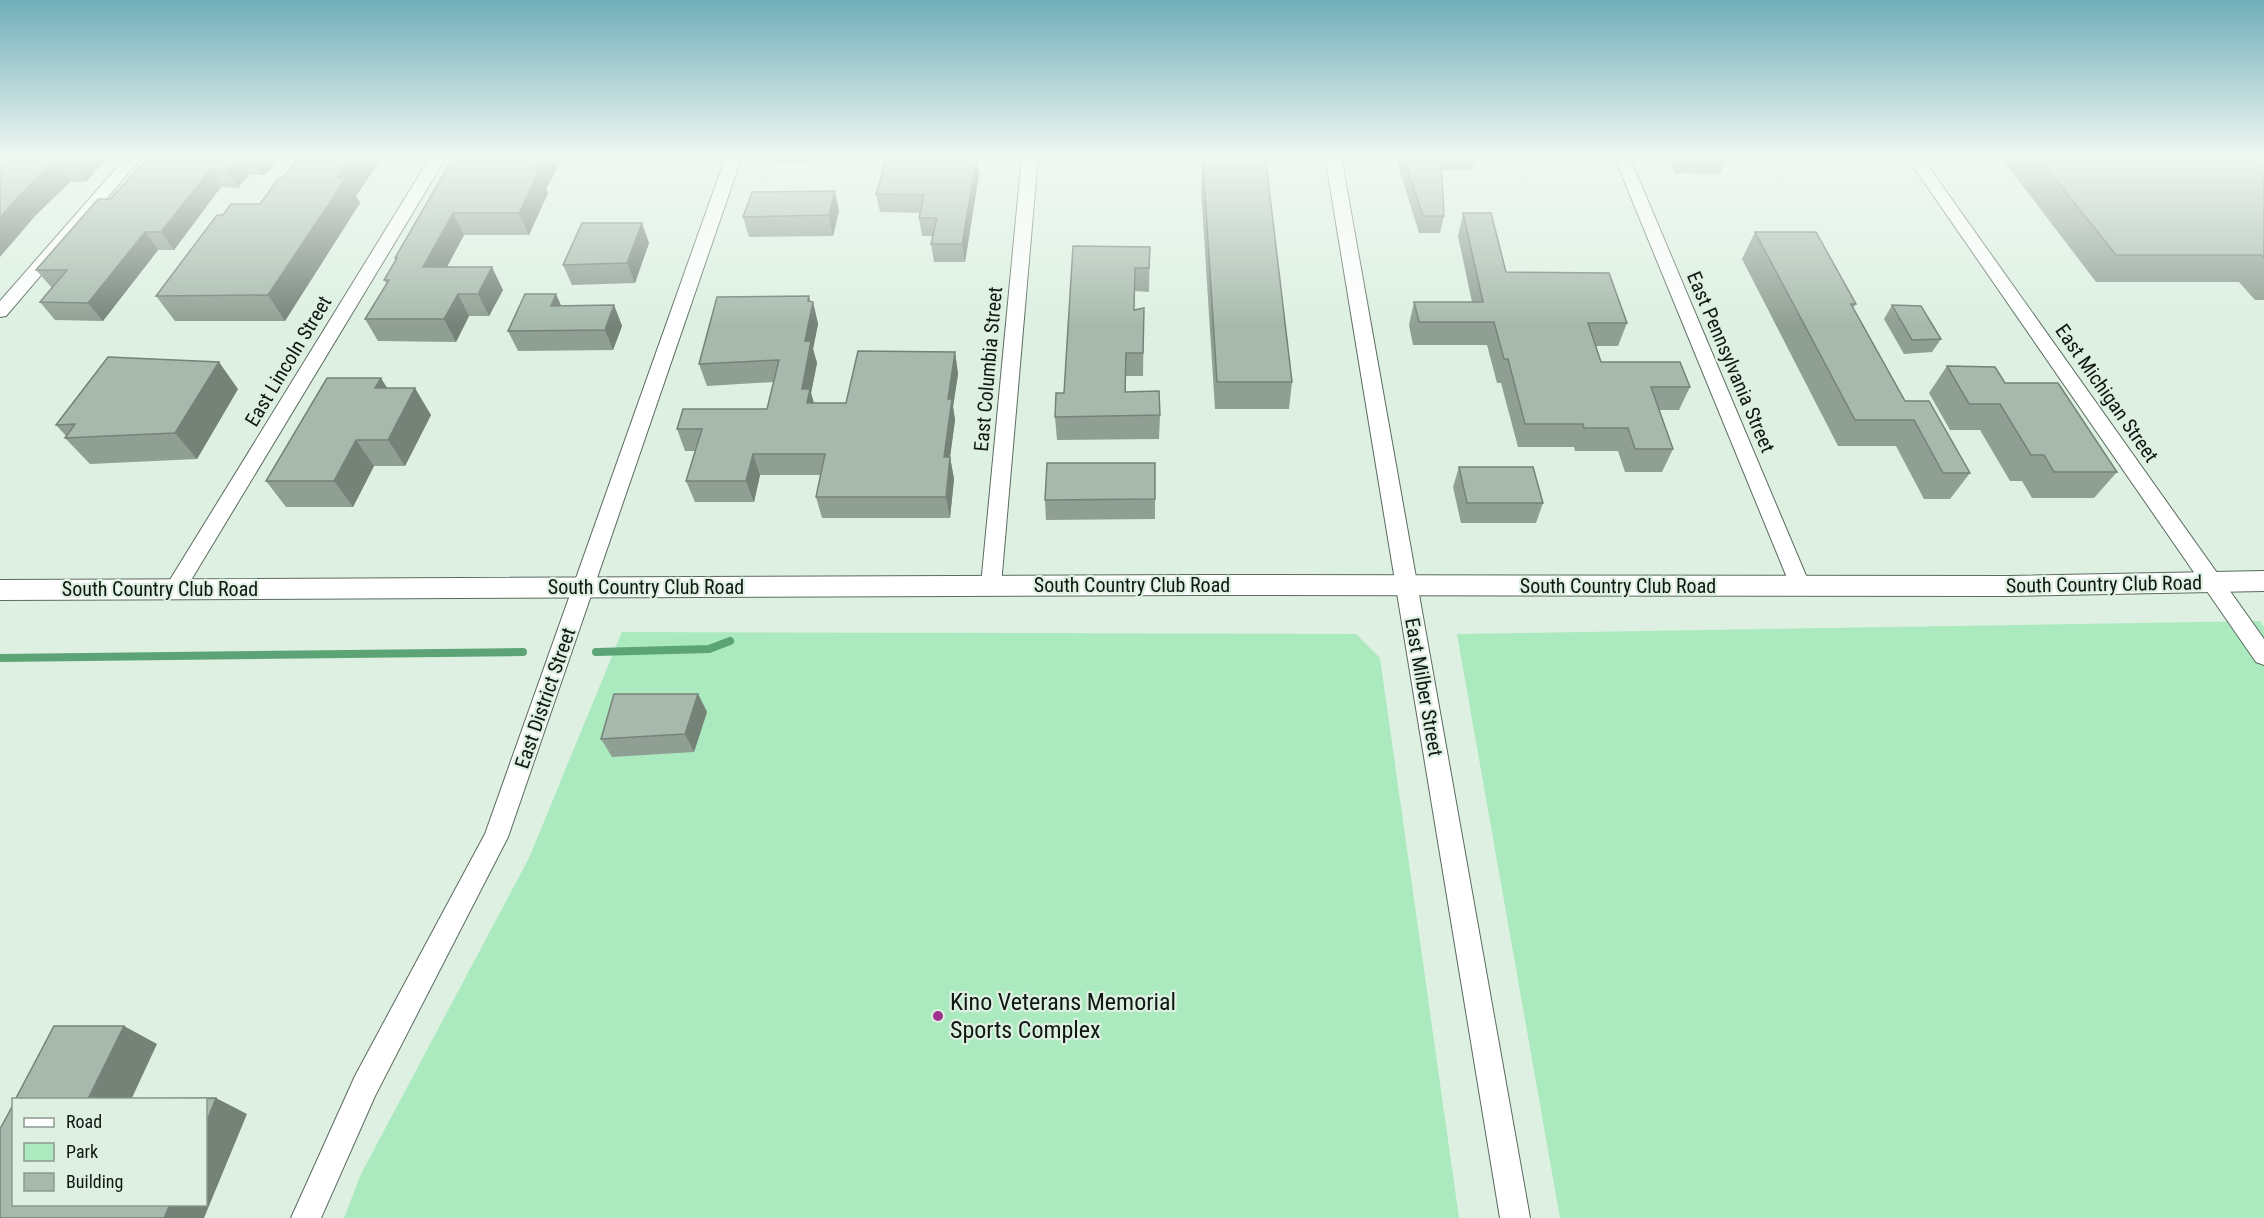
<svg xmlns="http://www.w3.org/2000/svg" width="2264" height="1218" font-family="'Roboto Condensed',sans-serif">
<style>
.green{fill:#abeabe}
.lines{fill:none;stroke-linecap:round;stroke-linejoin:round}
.stream{stroke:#5ca475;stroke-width:8}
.minor-casing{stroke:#5b6b5f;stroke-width:2}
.tertiary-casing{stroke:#5b6b5f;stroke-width:2}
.minor{fill:#fff;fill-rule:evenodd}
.tertiary{fill:#fff;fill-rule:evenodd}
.wall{fill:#909f94}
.shaded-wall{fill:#758278}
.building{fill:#a7b9ac;stroke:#758278;stroke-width:1.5}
.poi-dot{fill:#9f318f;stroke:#ddf0e2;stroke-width:2}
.labels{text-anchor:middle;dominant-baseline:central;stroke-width:4.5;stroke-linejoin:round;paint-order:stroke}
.street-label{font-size:20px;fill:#101712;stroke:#ddf0e2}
.near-poi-label{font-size:24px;fill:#101712;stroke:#ddf0e2;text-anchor:start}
</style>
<rect width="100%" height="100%" fill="#ddf0e2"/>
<!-- green -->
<path class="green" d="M 2260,621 L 2264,627 L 2264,1218 L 1560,1218 L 1457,634 Z
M 622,632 L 1356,634 L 1380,658 L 1459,1218 L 344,1218 L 361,1174 L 529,858 Z"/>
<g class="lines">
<!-- stream -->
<path class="stream" d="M 596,652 L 709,649 L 730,641
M 0,658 L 523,652"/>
<defs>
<path id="minor" d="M 127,156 L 143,156 L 6,316 L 0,317 L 0,301 Z
M 431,156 L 447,156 L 182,595 L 175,597 L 168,595 L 165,589 L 168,583 Z
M 726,156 L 742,156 L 508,837 L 375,1096 L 321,1218 L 291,1218 L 355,1076 L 485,834 Z
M 1022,156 L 1038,156 L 1001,585 L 998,591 L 991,593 L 984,591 L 981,585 Z
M 1325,156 L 1341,156 L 1530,1218 L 1500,1218 Z
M 1614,156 L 1629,156 L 1810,585 L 1807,591 L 1800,593 L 1793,591 L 1790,585 Z
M 1906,156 L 1921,156 L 2264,639 L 2264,665 L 2256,662 Z"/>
<path id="tertiary" d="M 2264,571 L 2264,591 L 2010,596 L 1195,595 L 0,600 L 0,580 L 1195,575 L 2010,576 Z"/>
</defs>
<!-- minor casing -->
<use href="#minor" class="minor-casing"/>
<!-- tertiary casing -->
<use href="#tertiary" class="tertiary-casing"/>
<!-- minor -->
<use href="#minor" class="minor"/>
<!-- tertiary -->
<use href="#tertiary" class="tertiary"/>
</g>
<!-- wall -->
<path class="wall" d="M 0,156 L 109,156 L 86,182 L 70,182 L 36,215 Z
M 150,156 L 280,156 L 268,172 L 263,175 L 249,175 L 238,188 L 221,187 L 174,250 L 158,250 L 103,321 L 55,320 L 40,302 L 52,288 L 36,270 L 110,199 Z
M 300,156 L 383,156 L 356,196 L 360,203 L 285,321 L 175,321 L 156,296 L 223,215 L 260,204 L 283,178 Z
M 454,156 L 564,156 L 546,189 L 548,193 L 529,235 L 464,235 L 447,267 L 503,290 L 489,316 L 469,316 L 456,342 L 378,341 L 365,319 L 387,284 L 384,280 L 396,260 L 395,258 Z
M 774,156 L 814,156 L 812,162 L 776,164 Z
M 977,156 L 979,174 L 965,262 L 934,262 L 931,244 L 933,236 L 922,236 L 919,218 L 920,213 L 880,212 L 876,194 Z
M 1395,156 L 1475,156 L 1472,170 L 1442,170 L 1444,216 L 1440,233 L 1419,233 Z
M 1668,156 L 1728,156 L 1720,174 L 1675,173 Z
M 2000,156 L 2264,156 L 2264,300 L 2255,300 L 2239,282 L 2096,282 Z
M 1203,162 L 1292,382 L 1289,409 L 1215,409 L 1201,189 Z
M 839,211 L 833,236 L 749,237 L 743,217 Z
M 1463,213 L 1506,272 L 1627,323 L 1618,346 L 1596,346 L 1601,362 L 1690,387 L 1679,410 L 1659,410 L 1673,449 L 1662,472 L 1625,472 L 1618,451 L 1575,451 L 1574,447 L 1518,447 L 1501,383 L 1497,383 L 1487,345 L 1413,345 L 1409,325 L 1414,302 L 1472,302 L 1458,236 Z
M 1755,232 L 1856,304 L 1853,308 L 1905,401 L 1970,473 L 1950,499 L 1924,499 L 1896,446 L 1838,446 L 1742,259 Z
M 649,243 L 635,283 L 572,285 L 563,265 Z
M 1073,246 L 1150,247 L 1149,292 L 1134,291 L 1134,310 L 1144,308 L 1143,376 L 1126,376 L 1126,392 L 1160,415 L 1159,439 L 1057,440 L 1055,417 L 1064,393 Z
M 810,302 L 813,302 L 818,324 L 813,349 L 817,363 L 811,393 L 814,403 L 846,403 L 955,352 L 958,374 L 953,407 L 955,420 L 950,457 L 954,479 L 950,518 L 822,518 L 816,497 L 821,475 L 760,475 L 754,502 L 695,502 L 686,481 L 695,451 L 685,451 L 677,429 L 767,409 L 774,382 L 707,386 L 699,364 Z
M 614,305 L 622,326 L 613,350 L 518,351 L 508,331 L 561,306 Z
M 1892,305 L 1941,339 L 1932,352 L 1904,354 L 1884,319 Z
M 1947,366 L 2005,383 L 2117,472 L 2094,498 L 2032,498 L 2022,481 L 2010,481 L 1980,430 L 1950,430 L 1929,393 Z
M 387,388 L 431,415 L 405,466 L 374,466 L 353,507 L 286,507 L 266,481 Z
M 238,389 L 197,459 L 90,464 L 65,438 L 66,436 L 56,425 Z
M 1459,467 L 1543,503 L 1536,523 L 1461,523 L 1453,487 Z
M 1155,499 L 1155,519 L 1046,520 L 1045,500 Z
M 698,694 L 707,712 L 694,752 L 612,757 L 601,739 Z"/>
<!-- shaded-wall -->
<path class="shaded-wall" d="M 75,156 L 109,156 L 86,182 L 70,161 Z
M 254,156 L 280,156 L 268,172 L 263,175 L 252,157 Z
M 353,156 L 383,156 L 356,196 L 360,203 L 285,321 L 268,295 L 337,178 Z
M 543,156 L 564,156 L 546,189 L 548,193 L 529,235 L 519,213 L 534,171 Z
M 977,156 L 979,174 L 965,262 L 962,244 Z
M 238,157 L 249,175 L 238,188 L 227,170 Z
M 55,161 L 70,182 L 36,215 L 0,257 L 0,217 L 20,195 Z
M 210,170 L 221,187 L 174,250 L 161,232 Z
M 835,191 L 839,211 L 833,236 L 829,215 Z
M 453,213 L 464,235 L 435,289 L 423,267 Z
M 642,223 L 649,243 L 635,283 L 627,263 Z
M 145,232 L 158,250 L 103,321 L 88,303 Z
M 492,267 L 503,290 L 489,316 L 478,294 Z
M 458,294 L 469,316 L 456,342 L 444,319 Z
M 556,294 L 565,314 L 551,306 Z
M 809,296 L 812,308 L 813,302 L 818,324 L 813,349 L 817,363 L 811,393 L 816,411 L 808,411 L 802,389 L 808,301 Z
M 614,305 L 622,326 L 613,350 L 605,330 Z
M 955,352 L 958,374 L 953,407 L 955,420 L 947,479 L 944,457 L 948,399 Z
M 219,362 L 238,389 L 197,459 L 175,433 Z
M 381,378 L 397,404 L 375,388 Z
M 415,388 L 431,415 L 405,466 L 388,440 Z
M 356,440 L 374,466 L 353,507 L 334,481 Z
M 753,454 L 760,475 L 754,502 L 746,481 Z
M 950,457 L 954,479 L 950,518 L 946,497 Z
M 698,694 L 707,712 L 694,752 L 685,734 Z
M 124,1026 L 157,1044 L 131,1100 L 88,1100 Z
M 216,1098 L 247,1114 L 204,1218 L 164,1218 L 170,1204 L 206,1204 L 206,1123 Z"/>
<!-- building -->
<path class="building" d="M 0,156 L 75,156 L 70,161 L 55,161 L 20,195 L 0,217 Z
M 150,156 L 254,156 L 252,157 L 238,157 L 227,170 L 210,170 L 161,232 L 145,232 L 88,303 L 40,302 L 67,270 L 36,270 L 98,199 L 110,199 Z
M 300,156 L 353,156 L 337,178 L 346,178 L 268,295 L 156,296 L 217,215 L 223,215 L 231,204 L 260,204 L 279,178 L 283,178 Z
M 454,156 L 543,156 L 534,171 L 539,171 L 519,213 L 453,213 L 423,267 L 492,267 L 478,294 L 458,294 L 444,319 L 365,319 L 389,280 L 384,280 L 397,258 L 395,258 Z
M 887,156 L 977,156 L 962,244 L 931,244 L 937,218 L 919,218 L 924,195 L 876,194 Z
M 1403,156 L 1441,156 L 1444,216 L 1423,216 Z
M 2037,156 L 2264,156 L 2264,258 L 2261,255 L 2116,255 Z
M 1203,162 L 1266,162 L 1292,382 L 1217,382 Z
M 835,191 L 829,215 L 743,217 L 752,192 Z
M 1463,213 L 1491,213 L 1506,272 L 1609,273 L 1627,323 L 1588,323 L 1601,362 L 1680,362 L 1690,387 L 1651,387 L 1673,449 L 1635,449 L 1628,428 L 1584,428 L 1583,424 L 1525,424 L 1508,359 L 1504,359 L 1494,322 L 1419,322 L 1414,302 L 1483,302 Z
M 582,223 L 642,223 L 627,263 L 563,265 Z
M 1755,232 L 1816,232 L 1856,304 L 1851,304 L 1905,401 L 1929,401 L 1970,473 L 1943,473 L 1914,420 L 1855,420 Z
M 1073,246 L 1150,247 L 1149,268 L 1135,268 L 1134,310 L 1144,308 L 1143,353 L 1126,353 L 1125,392 L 1159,391 L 1160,415 L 1055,417 L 1056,393 L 1064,393 Z
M 525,294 L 556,294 L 551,306 L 614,305 L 605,330 L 508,331 Z
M 809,296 L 808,301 L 813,302 L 805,341 L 811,341 L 802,389 L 810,389 L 807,403 L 846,403 L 858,351 L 955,352 L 948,399 L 952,399 L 944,457 L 950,457 L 946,497 L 816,497 L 825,454 L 753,454 L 746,481 L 686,481 L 702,429 L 677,429 L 683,409 L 767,409 L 779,360 L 699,364 L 717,297 Z
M 1892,305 L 1921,306 L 1941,339 L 1912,340 Z
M 108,357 L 219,362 L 175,433 L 65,438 L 75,424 L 56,425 Z
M 1947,366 L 1995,367 L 2005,383 L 2058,383 L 2117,472 L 2054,472 L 2044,455 L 2031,455 L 2000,404 L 1969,404 Z
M 327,378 L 381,378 L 375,388 L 415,388 L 388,440 L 356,440 L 334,481 L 266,481 Z
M 1047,463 L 1155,463 L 1155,499 L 1045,500 Z
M 1459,467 L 1533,467 L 1543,503 L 1467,503 Z
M 614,694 L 698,694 L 685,734 L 601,739 Z
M 54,1026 L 124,1026 L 88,1099 L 216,1098 L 206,1123 L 206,1100 L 15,1100 Z
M 14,1103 L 14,1204 L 170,1204 L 164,1218 L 0,1218 L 0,1129 Z"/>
<!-- sky -->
<linearGradient id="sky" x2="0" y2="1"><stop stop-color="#70aeba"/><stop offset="0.48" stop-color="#f0f8f2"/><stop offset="1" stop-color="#f0f8f2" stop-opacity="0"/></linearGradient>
<rect width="2264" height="326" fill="url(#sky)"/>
<!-- markers -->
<circle class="poi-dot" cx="938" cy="1016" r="6"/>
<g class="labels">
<!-- street labels -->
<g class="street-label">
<text transform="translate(288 361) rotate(-59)">East Lincoln Street</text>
<text transform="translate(1731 362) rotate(67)">East Pennsylvania Street</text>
<text transform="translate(988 369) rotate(-85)">East Columbia Street</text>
<text transform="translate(2107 393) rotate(55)">East Michigan Street</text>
<text transform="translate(2104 584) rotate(-1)">South Country Club Road</text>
<text x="1132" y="585">South Country Club Road</text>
<text x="1618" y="586">South Country Club Road</text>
<text x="646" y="587">South Country Club Road</text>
<text x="160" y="589">South Country Club Road</text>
<text transform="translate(1424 687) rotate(80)">East Milber Street</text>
<text transform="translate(545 698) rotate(-71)">East District Street</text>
</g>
<!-- near-poi labels -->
<g class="near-poi-label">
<text x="950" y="1002">Kino Veterans Memorial<tspan x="950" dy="28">Sports Complex</tspan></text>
</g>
</g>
<!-- legend -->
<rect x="12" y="1098" width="195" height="108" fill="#ddf0e2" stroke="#8b998f" stroke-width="1.5"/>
<rect x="24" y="1118" width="30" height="9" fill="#ffffff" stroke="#8b998f" stroke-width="1.5"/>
<text x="66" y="1128" font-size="18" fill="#101712">Road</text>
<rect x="24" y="1143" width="30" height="18" fill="#abeabe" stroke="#8b998f" stroke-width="1.5"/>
<text x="66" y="1158" font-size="18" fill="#101712">Park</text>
<rect x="24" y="1173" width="30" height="18" fill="#a7b9ac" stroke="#8b998f" stroke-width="1.5"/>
<text x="66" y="1188" font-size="18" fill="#101712">Building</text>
</svg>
